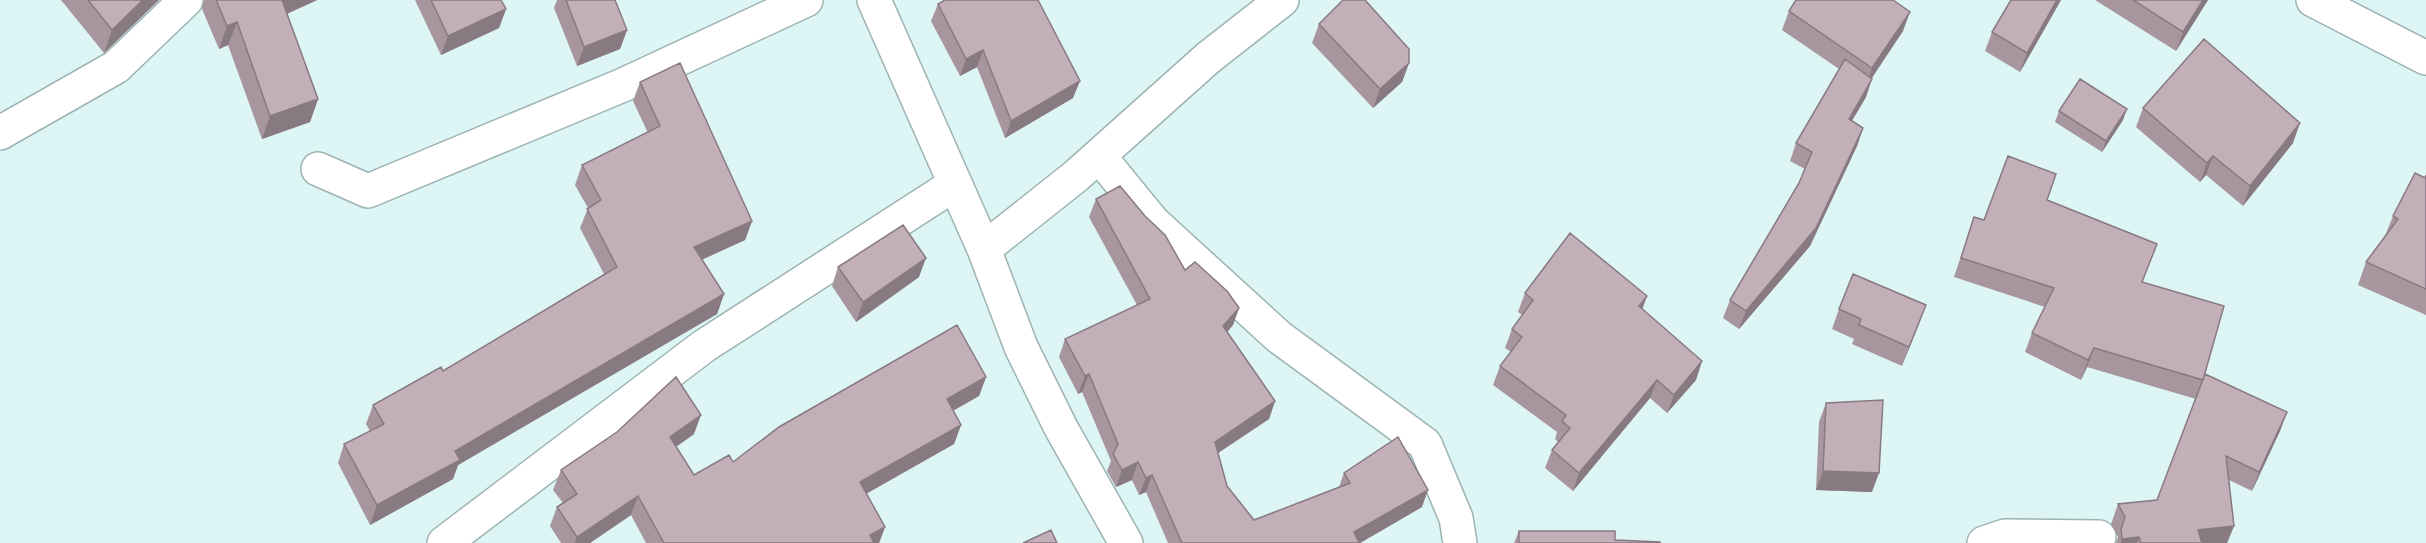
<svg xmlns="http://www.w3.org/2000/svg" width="2426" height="543" font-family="'Varela Round',sans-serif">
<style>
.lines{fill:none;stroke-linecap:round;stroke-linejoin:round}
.minor-casing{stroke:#9cb3b2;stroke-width:36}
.minor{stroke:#fff;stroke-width:33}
.wall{fill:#a7969e}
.shaded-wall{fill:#887a81}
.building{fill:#c2afb8;stroke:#887a81;stroke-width:1.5}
</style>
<rect width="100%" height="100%" fill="#ddf5f5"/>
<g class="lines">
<defs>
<path id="minor" d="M 874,0 L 984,249 L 1021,347 L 1061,428 L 1126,543
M 2313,0 L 2426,58
M 0,133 L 116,67 L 186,0
M 1099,156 L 1153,222 L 1279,337 L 1425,444 L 1456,518 L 1460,543
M 318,169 L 368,191 L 623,85 L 806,0
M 984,249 L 1076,176 L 1208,58 L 1282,0
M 444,543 L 704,346 L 955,184
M 1984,543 L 2005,536 L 2099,537"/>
</defs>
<!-- minor casing -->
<use href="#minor" class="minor-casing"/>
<!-- minor -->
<use href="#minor" class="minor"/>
</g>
<!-- wall -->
<path class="wall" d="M 61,0 L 159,0 L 104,53 Z
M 204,0 L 317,0 L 287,14 L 318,99 L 310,122 L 262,139 L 228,45 L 219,49 L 202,9 Z
M 415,0 L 501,0 L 506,9 L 499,28 L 441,55 Z
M 557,0 L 615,0 L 627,30 L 620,49 L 577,66 L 554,8 Z
M 2061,0 L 2020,72 L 1985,51 L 1992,32 Z
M 2095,0 L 2208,0 L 2176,51 Z
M 938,4 L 1073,98 L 1005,138 L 977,67 L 960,76 L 931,21 Z
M 1789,11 L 1903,31 L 1871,78 L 1866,97 L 1852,121 L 1863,128 L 1857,146 L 1810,246 L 1739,329 L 1723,318 L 1730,300 L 1799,183 L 1805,169 L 1790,161 L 1796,143 L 1839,69 L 1782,30 Z
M 1319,24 L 1409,63 L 1402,82 L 1373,108 L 1312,43 Z
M 640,82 L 752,221 L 745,240 L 702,260 L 724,294 L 717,314 L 458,465 L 453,479 L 370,525 L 338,463 L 344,444 L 370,431 L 366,424 L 373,405 L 443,371 L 604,274 L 580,228 L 588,208 L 575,185 L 582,165 L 648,133 L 633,101 Z
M 2143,108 L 2293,143 L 2243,206 L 2206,175 L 2200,182 L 2136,127 Z
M 2059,111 L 2123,120 L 2102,152 L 2055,122 Z
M 2426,175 L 2426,315 L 2358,285 L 2366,262 L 2385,236 L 2393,216 Z
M 1096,199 L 1185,270 L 1239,308 L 1233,325 L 1227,332 L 1275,401 L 1269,419 L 1218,453 L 1227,486 L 1254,520 L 1339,487 L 1344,473 L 1422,507 L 1360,543 L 1168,543 L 1146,492 L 1139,495 L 1132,480 L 1116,487 L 1107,471 L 1111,461 L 1082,392 L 1078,394 L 1059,357 L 1065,339 L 1137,305 L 1089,217 Z
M 2047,200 L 2143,282 L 2203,380 L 2287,412 L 2280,431 L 2252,491 L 2229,480 L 2234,526 L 2227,543 L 2116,543 L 2118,537 L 2111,524 L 2118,504 L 2157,500 L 2196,399 L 2087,367 L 2081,380 L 2025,352 L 2032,333 L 2045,307 L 1954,277 L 1974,217 L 1984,220 Z
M 838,267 L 919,277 L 856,322 L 832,286 Z
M 1525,293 L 1647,296 L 1642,309 L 1702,361 L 1696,380 L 1667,413 L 1650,398 L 1573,491 L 1545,468 L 1552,450 L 1558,442 L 1555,439 L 1557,432 L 1493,385 L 1500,366 L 1511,352 L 1505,348 L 1512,329 L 1522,315 L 1518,312 Z
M 1926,305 L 1902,366 L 1852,344 L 1854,339 L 1832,329 L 1839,309 Z
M 986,377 L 979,396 L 953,411 L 961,425 L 954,444 L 866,494 L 885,527 L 879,543 L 646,543 L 631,515 L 590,543 L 561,543 L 550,526 L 557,507 L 563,503 L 553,490 L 561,470 L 694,434 L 676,447 L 694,475 Z
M 1826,403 L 1872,492 L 1816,490 L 1819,422 Z
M 1519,531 L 1615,540 L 1660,543 L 1514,543 Z"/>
<!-- shaded-wall -->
<path class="shaded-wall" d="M 143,0 L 159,0 L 104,53 L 112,30 Z
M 280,0 L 317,0 L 273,20 Z
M 2057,0 L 2061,0 L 2020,72 L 2027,53 Z
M 2203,0 L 2208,0 L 2176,51 L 2183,32 Z
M 506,9 L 499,28 L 441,55 L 448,36 Z
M 1910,12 L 1903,31 L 1866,87 L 1872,68 Z
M 237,22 L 228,45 L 219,49 L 227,26 Z
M 627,30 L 620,49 L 577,66 L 584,47 Z
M 983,50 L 977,67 L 960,76 L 966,59 Z
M 1409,63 L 1402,82 L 1373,108 L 1380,89 Z
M 1872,79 L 1866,97 L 1842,137 L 1849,119 Z
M 1080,81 L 1073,98 L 1005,138 L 1011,121 Z
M 318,99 L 310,122 L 262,139 L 270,116 Z
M 2127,109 L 2123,120 L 2102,152 L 2106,141 Z
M 2300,123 L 2293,143 L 2243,206 L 2250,186 Z
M 1863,128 L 1857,146 L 1810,246 L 1739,329 L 1746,311 Z
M 2213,156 L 2206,175 L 2200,182 L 2207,163 Z
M 752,221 L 745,240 L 687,266 L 694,247 Z
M 926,258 L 919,277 L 856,322 L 863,302 Z
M 724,294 L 717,314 L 458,465 L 453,479 L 370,525 L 377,505 L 455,451 Z
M 1647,296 L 1640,315 L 1639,306 Z
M 1926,305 L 1919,324 L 1902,366 L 1909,347 Z
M 1239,308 L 1233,325 L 1217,344 L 1223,326 Z
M 2094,348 L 2087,367 L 2081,380 L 2088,360 Z
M 1702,361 L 1696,380 L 1667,413 L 1674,395 Z
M 1089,374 L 1082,392 L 1078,394 L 1085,376 Z
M 986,377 L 979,396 L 939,418 L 947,399 Z
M 1657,380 L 1650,398 L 1573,491 L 1579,473 Z
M 1275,401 L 1269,419 L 1209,459 L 1215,442 Z
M 2287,412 L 2280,431 L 2252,491 L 2259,472 Z
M 701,415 L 694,434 L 663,456 L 670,437 Z
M 961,425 L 954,444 L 853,501 L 860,482 Z
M 1138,462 L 1132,480 L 1116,487 L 1122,470 Z
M 1823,471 L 1879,473 L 1872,492 L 1816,490 Z
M 1152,475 L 1146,492 L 1139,495 L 1146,478 Z
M 1428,490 L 1422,507 L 1360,543 L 1350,543 L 1354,532 Z
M 638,496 L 631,515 L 590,543 L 575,543 L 577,537 Z
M 2234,526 L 2227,543 L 2193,543 L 2198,530 Z
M 885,527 L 879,543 L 867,543 L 870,535 Z
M 2139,537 L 2137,543 L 2121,543 L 2122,539 Z"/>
<!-- building -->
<path class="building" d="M 88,0 L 143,0 L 112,30 Z
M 216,0 L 282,0 L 318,99 L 270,116 L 237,22 L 227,26 Z
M 431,0 L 501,0 L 506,9 L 448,36 Z
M 566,0 L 615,0 L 627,30 L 584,47 Z
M 945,0 L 1038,0 L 1080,81 L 1011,121 L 983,50 L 966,59 L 938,4 Z
M 1343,0 L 1365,0 L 1409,49 L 1409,63 L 1380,89 L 1319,24 Z
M 1796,0 L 1893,0 L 1910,12 L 1872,68 L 1789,11 Z
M 2011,0 L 2057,0 L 2027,53 L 1992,32 Z
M 2133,0 L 2203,0 L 2183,32 Z
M 2204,39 L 2300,123 L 2250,186 L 2213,156 L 2207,163 L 2143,108 Z
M 1845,59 L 1872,79 L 1849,119 L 1863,128 L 1816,228 L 1746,311 L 1730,300 L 1799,183 L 1812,152 L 1796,143 Z
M 680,63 L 752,221 L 694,247 L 724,294 L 455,451 L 460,460 L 377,505 L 344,444 L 384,424 L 373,405 L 441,367 L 443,371 L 617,267 L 587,209 L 601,200 L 582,165 L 660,126 L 640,82 Z
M 2080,79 L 2127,109 L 2106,141 L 2059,111 Z
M 2008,156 L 2056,174 L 2047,200 L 2157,244 L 2142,282 L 2224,306 L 2203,380 L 2094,348 L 2088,360 L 2032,333 L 2054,288 L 1961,258 L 1974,217 L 1984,220 Z
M 2415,173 L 2425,178 L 2426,175 L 2426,289 L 2366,262 L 2398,219 L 2393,216 Z
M 1120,186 L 1145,216 L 1165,235 L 1185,270 L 1195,262 L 1227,291 L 1239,308 L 1223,326 L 1275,401 L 1215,442 L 1227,486 L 1254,520 L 1350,483 L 1344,473 L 1398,437 L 1428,490 L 1354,532 L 1359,543 L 1182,543 L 1152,475 L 1146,478 L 1138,462 L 1122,470 L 1113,454 L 1118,444 L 1089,374 L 1085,376 L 1065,339 L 1150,299 L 1096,199 Z
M 903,225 L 926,258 L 863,302 L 838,267 Z
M 1570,233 L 1647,296 L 1639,306 L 1702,361 L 1674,395 L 1657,380 L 1579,473 L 1552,450 L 1570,428 L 1562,421 L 1566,415 L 1500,366 L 1522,337 L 1512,329 L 1533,300 L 1525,293 Z
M 1853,274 L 1926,305 L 1909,347 L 1859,325 L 1861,319 L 1839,309 Z
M 957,325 L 986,377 L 947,399 L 961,425 L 860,482 L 885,527 L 870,535 L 874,543 L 664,543 L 638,496 L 577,537 L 557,507 L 577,494 L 561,470 L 617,432 L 676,377 L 701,415 L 670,437 L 694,475 L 729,455 L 733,462 L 779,427 Z
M 2205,374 L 2287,412 L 2259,472 L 2226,456 L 2234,526 L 2198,530 L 2202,543 L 2141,543 L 2139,537 L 2122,539 L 2121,529 L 2125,517 L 2118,504 L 2157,500 Z
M 1883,400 L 1879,473 L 1823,471 L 1826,403 Z
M 1051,530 L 1057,543 L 1023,543 Z
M 1519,531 L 1615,531 L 1615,540 L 1660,542 L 1660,543 L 1519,543 Z"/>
</svg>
